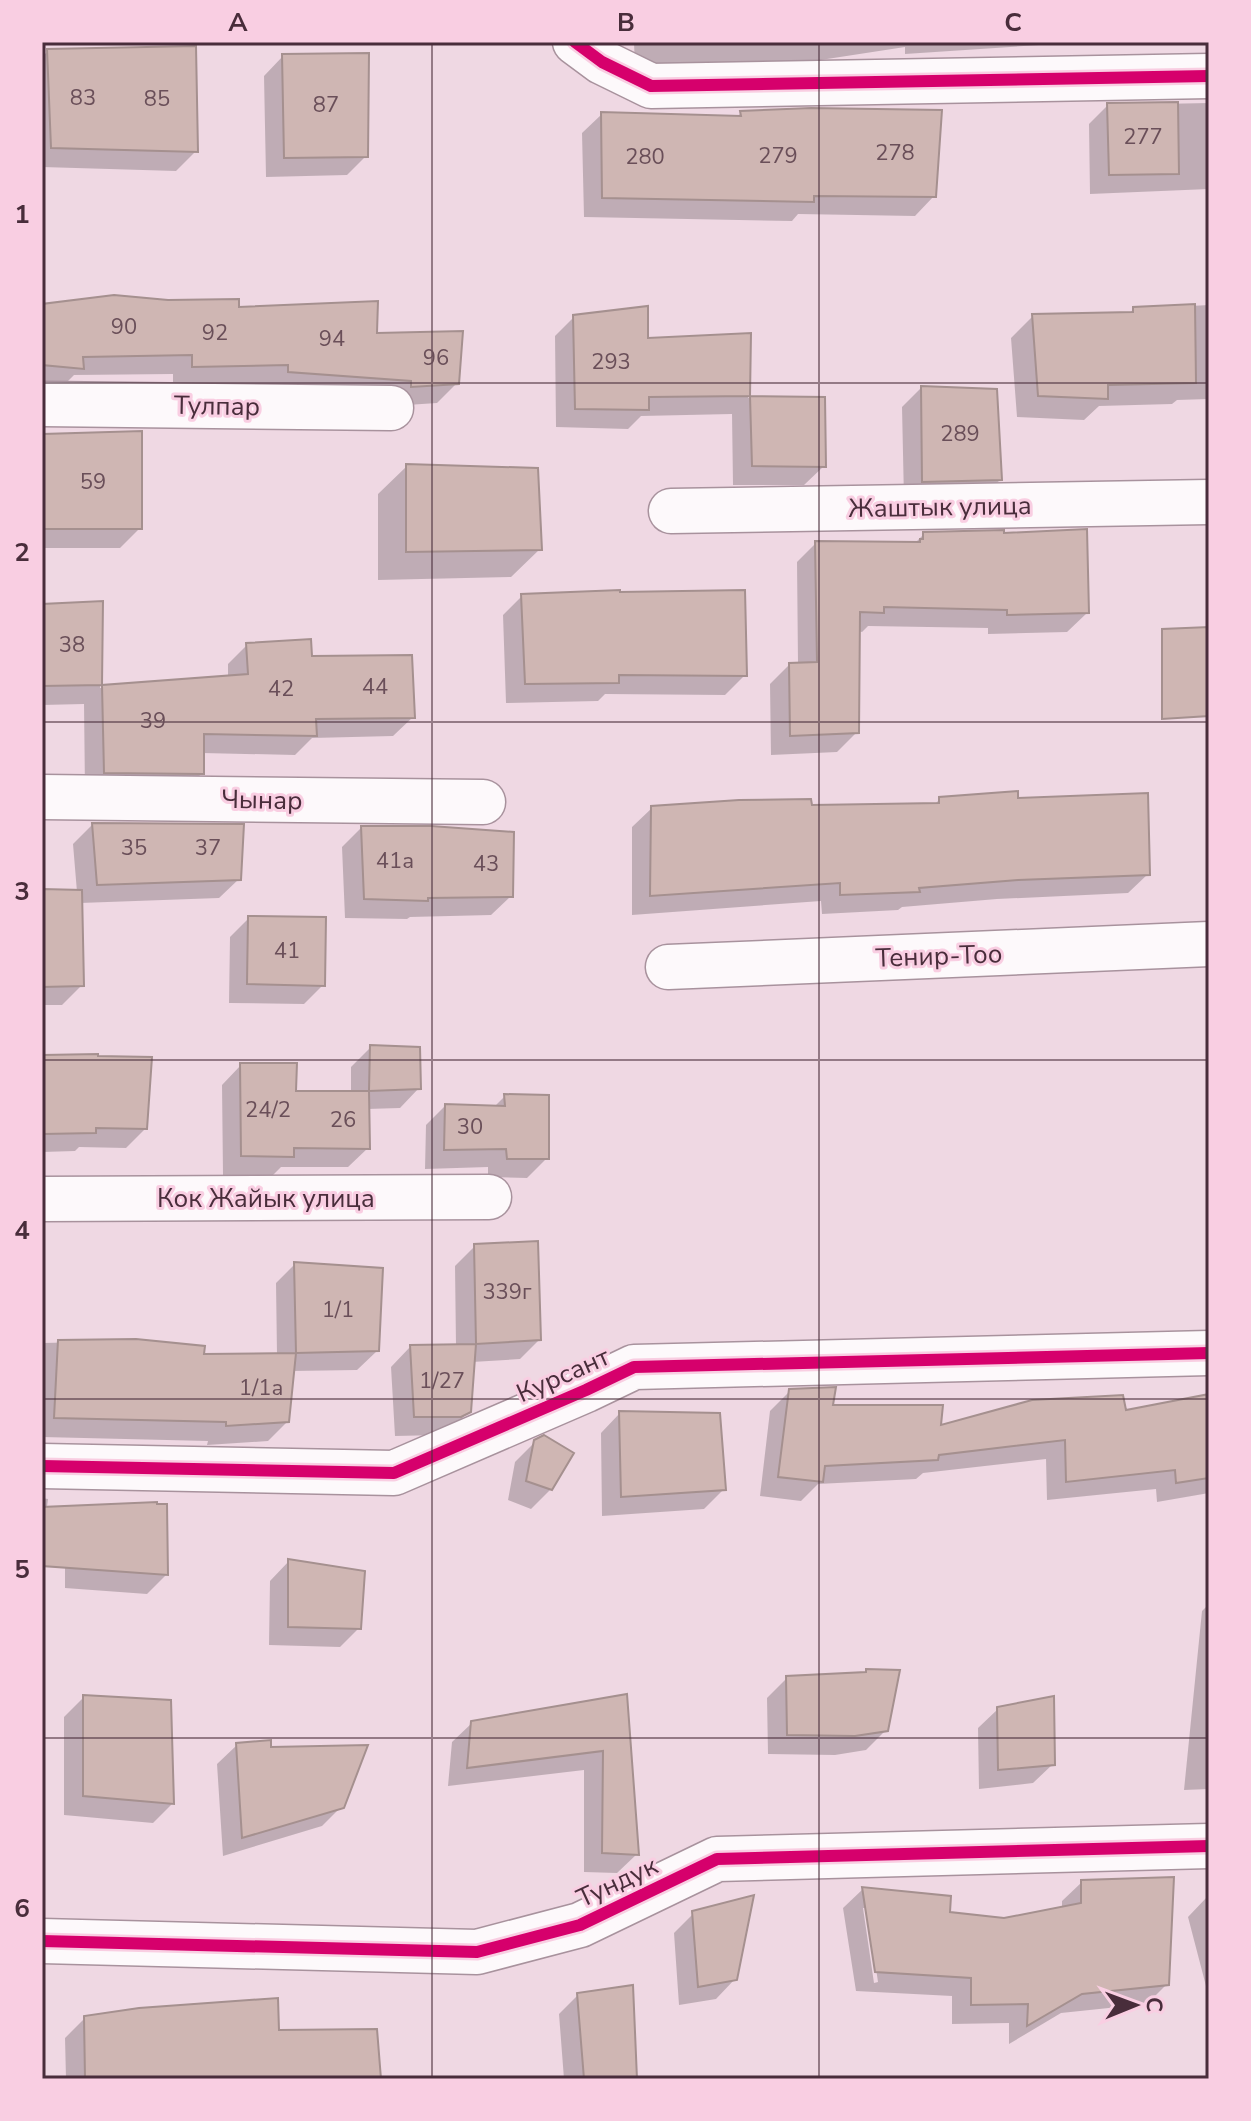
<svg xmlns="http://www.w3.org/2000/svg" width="1251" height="2121" font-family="'Nunito Sans',sans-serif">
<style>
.shadow{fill:#0003;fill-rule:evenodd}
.building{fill:#cfb6b3;stroke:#a5908f;stroke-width:2}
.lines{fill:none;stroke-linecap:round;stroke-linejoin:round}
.minor-casing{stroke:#a8929d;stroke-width:47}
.minor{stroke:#fdf9fb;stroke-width:44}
.cycleway-casing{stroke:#f9cee2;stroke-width:17}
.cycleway{stroke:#d6006c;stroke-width:12}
.grid{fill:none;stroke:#492d3b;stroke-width:2;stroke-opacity:0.55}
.labels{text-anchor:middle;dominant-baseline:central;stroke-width:6;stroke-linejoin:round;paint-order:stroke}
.number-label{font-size:22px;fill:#6a4f59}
.street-label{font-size:26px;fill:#492d3b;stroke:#f9cee2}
.neatline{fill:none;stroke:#492d3b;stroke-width:3}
.grid-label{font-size:26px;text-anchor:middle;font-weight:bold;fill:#492d3b}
</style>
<rect width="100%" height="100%" fill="#efd8e3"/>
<!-- shadow -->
<path class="shadow" d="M 634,42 L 1042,42 L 1039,45 L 905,54 L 905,47 L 801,63 L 702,62 L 697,67 L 635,70 Z
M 48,51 L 196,151 L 176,171 L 42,167 L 42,57 Z
M 283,56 L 366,156 L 347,175 L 266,177 L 264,76 Z
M 1209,103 L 1209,189 L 1090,194 L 1089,124 L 1108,105 Z
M 741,113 L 934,196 L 915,216 L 798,214 L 792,221 L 584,217 L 582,133 L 602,114 L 736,118 Z
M 1209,305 L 1209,399 L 1177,400 L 1172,404 L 1099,406 L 1084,420 L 1017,417 L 1011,338 L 1033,316 L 1128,314 L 1134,309 Z
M 42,306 L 237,309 L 375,335 L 457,383 L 437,403 L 392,406 L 269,391 L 269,384 L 173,385 L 173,374 L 74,375 L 62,387 L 42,386 Z
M 574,317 L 646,341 L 749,335 L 748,398 L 823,399 L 824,466 L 804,485 L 733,485 L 732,414 L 641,416 L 628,429 L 556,427 L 555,336 Z
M 921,388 L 1000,480 L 980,499 L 904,500 L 902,407 Z
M 44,436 L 140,528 L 120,548 L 42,548 L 42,439 Z
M 407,466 L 540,549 L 511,577 L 378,580 L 378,494 Z
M 924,534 L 1087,613 L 1067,632 L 988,634 L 988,628 L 868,626 L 862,632 L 858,631 L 857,732 L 837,752 L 771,755 L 770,684 L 789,665 L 798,664 L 797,562 L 816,543 L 914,544 Z
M 522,596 L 745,675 L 725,695 L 605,694 L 598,701 L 506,703 L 503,615 Z
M 101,603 L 100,688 L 228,677 L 228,664 L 247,645 L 310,658 L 413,717 L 393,736 L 312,738 L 295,755 L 202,753 L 202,773 L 183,793 L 85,791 L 84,704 L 42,705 L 42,606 Z
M 940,799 L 1016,800 L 1148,874 L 1128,893 L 997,899 L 902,907 L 898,910 L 822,914 L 821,901 L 632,915 L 632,827 L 652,808 L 934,805 Z
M 92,825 L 239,879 L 219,898 L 80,903 L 82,985 L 62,1005 L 42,1005 L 42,891 L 77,892 L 73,844 Z
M 361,828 L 511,896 L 491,915 L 410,917 L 407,919 L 345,918 L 342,847 Z
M 249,918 L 323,985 L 304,1004 L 229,1003 L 230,937 Z
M 371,1047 L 419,1088 L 400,1108 L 367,1109 L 368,1148 L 348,1167 L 281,1167 L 272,1176 L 223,1175 L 222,1085 L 241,1065 L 294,1093 L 351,1093 L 351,1067 Z
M 96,1056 L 146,1128 L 126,1148 L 79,1147 L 75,1151 L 42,1152 L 42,1057 Z
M 505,1096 L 547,1158 L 527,1178 L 488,1177 L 488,1167 L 425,1169 L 426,1125 L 445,1106 L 493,1108 Z
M 475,1246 L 539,1340 L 520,1359 L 472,1362 L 469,1411 L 450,1431 L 440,1435 L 395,1436 L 391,1367 L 410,1347 L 456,1346 L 455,1266 Z
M 295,1264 L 377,1351 L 357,1370 L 292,1371 L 288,1421 L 268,1441 L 207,1445 L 208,1441 L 42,1437 L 42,1343 L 136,1341 L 202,1357 L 277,1355 L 276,1283 Z
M 790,1391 L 831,1407 L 939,1428 L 1125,1413 L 1209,1396 L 1209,1493 L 1157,1502 L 1156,1489 L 1047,1500 L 1046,1459 L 923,1473 L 916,1479 L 818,1484 L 801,1501 L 760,1496 L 770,1411 Z
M 620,1413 L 724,1489 L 704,1509 L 602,1516 L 601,1433 Z
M 535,1442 L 551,1489 L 531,1509 L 508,1500 L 515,1462 Z
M 42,1498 L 48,1499 L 42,1546 Z
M 65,1527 L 166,1575 L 147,1594 L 65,1588 Z
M 289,1561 L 359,1628 L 340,1647 L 269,1645 L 270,1581 Z
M 1209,1604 L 1209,1789 L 1184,1790 L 1202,1611 Z
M 864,1674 L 886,1730 L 866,1750 L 835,1755 L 768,1754 L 767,1698 L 787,1678 Z
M 84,1697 L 172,1804 L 153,1823 L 64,1815 L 64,1717 Z
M 625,1697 L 637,1854 L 617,1873 L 584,1872 L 584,1770 L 448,1786 L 452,1742 L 472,1723 Z
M 998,1709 L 1053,1764 L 1033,1783 L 979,1789 L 978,1728 Z
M 237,1745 L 269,1749 L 342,1806 L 322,1826 L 223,1856 L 217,1764 Z
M 1082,1882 L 1167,1984 L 1147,2004 L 1061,2013 L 1009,2044 L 1009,2023 L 952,2024 L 952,1996 L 856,1991 L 843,1908 L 863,1889 L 948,1913 L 1004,1920 L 1062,1909 L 1062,1901 ZM 863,1908 L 867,1908 L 878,1982 L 874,1983 Z
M 1207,1897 L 1209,1897 L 1209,1986 L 1206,1986 L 1188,1917 Z
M 694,1913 L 735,1979 L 716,1999 L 679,2005 L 674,1933 Z
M 578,1995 L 635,2079 L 564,2079 L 559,2014 Z
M 85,2018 L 277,2032 L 379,2079 L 66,2079 L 65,2038 Z"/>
<!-- building -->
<path class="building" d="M 196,46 L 198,152 L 51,148 L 47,49 Z
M 369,53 L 368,157 L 284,158 L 282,54 Z
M 1178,102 L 1179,174 L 1109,175 L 1107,103 Z
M 811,108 L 942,110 L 936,197 L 814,196 L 814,202 L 602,198 L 601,112 L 741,116 L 740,111 Z
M 114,295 L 168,300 L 239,299 L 239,307 L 378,301 L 377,333 L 463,331 L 459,384 L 411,387 L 411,381 L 288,372 L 288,365 L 192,367 L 192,355 L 83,357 L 84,369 L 42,365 L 42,304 Z
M 1195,304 L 1196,383 L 1108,385 L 1108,399 L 1038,396 L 1032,314 L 1133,312 L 1133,307 Z
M 648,306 L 648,338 L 751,333 L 750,396 L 649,397 L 649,410 L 575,409 L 573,315 Z
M 921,386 L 997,389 L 1002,480 L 922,482 Z
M 750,396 L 825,397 L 826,467 L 752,466 Z
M 142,431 L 142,529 L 44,529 L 43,434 Z
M 406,464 L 538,468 L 542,550 L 406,552 Z
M 1087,529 L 1089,613 L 1007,615 L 1007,610 L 884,607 L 884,613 L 860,612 L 859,733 L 790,736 L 789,663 L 817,662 L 815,541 L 920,542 L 920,539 L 923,539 L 923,532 L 1004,530 L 1004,533 Z
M 620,590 L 620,592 L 745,590 L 747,676 L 619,675 L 619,683 L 525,684 L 521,594 Z
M 103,601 L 102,685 L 42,686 L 42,604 Z
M 1209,627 L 1209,716 L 1162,719 L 1162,629 Z
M 311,639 L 312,656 L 412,655 L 415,718 L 316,719 L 317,736 L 204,734 L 204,774 L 104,773 L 102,685 L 248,674 L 246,643 Z
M 1018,791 L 1018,798 L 1148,793 L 1150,875 L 1018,880 L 919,888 L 920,892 L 840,895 L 840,883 L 650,896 L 651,806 L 739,800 L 811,799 L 812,805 L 939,803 L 939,797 Z
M 92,823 L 244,824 L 241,880 L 97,885 Z
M 361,826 L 431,826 L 514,832 L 513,897 L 428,898 L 428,901 L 364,899 Z
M 42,889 L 82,890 L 84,986 L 42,987 Z
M 248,916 L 326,917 L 325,986 L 247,984 Z
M 370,1045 L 420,1047 L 421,1089 L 369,1091 Z
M 98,1054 L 98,1056 L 152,1057 L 147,1129 L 96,1128 L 96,1133 L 43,1134 L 43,1055 Z
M 240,1063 L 297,1063 L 296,1091 L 369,1091 L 370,1149 L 294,1148 L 294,1157 L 241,1156 Z
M 504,1094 L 549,1095 L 549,1159 L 507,1159 L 506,1149 L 444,1150 L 445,1104 L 505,1106 Z
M 538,1241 L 541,1340 L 476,1344 L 474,1244 Z
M 294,1262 L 383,1268 L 379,1351 L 296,1353 Z
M 136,1339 L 205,1346 L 204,1354 L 296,1353 L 289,1422 L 226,1426 L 226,1422 L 54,1418 L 58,1340 Z
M 476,1344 L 471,1412 L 461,1417 L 414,1417 L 410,1345 Z
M 836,1387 L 833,1405 L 943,1405 L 941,1425 L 1032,1400 L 1123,1395 L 1126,1410 L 1209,1394 L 1209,1478 L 1176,1483 L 1175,1470 L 1066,1482 L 1065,1440 L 939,1455 L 938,1460 L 825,1466 L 823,1482 L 778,1477 L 789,1389 Z
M 619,1411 L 720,1413 L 726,1490 L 621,1497 Z
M 544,1435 L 574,1453 L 552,1490 L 526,1481 L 534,1440 Z
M 157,1502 L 157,1504 L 167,1504 L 168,1575 L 42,1566 L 42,1507 Z
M 288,1559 L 365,1571 L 361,1629 L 288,1627 Z
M 866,1669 L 900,1670 L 888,1731 L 855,1736 L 787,1735 L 786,1676 L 866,1672 Z
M 627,1694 L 639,1855 L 602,1853 L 603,1751 L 467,1768 L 471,1721 Z
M 83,1695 L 171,1700 L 174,1804 L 83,1796 Z
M 1054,1696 L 1055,1765 L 998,1770 L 997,1707 Z
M 271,1740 L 271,1747 L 368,1745 L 344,1808 L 242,1838 L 236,1743 Z
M 1174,1877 L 1169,1985 L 1082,1994 L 1027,2026 L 1028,2004 L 971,2005 L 971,1978 L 875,1972 L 862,1887 L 951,1896 L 950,1912 L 1004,1918 L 1081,1903 L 1081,1880 Z
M 754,1895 L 737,1980 L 698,1987 L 692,1911 Z
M 633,1985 L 637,2079 L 584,2079 L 577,1993 Z
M 278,1998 L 279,2030 L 377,2029 L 381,2079 L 85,2079 L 84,2016 L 139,2008 Z"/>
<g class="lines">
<defs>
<path id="minor" d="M 575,42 L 602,62 L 651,86 L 1209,76
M 42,404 L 391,408
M 671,511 L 1209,502
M 42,797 L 483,802
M 668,967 L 1209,944
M 42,1199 L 489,1197
M 42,1466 L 394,1473 L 586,1390 L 634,1367 L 1209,1353
M 42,1941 L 477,1952 L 580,1925 L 717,1859 L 1209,1846"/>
</defs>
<!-- minor casing -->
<use href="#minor" class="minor-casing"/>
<!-- minor -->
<use href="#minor" class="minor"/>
<defs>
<path id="cycleway" d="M 575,42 L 602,62 L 651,86 L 1209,76
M 42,1466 L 394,1473 L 586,1390 L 634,1367 L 1209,1353
M 42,1941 L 477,1952 L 580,1925 L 717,1859 L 1209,1846"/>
</defs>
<!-- cycleway casing -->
<use href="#cycleway" class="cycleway-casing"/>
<!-- cycleway -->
<use href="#cycleway" class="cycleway"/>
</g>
<!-- grid -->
<path class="grid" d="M 432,42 L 432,2079M 819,42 L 819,2079M 42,383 L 1209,383M 42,722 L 1209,722M 42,1060 L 1209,1060M 42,1399 L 1209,1399M 42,1738 L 1209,1738"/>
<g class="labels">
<!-- number labels -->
<g class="number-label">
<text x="83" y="98">83</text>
<text x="157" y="99">85</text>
<text x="326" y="105">87</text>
<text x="1143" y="137">277</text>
<text x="895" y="153">278</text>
<text x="778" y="156">279</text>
<text x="645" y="157">280</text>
<text x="124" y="327">90</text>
<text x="215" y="333">92</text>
<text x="332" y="339">94</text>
<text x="436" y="358">96</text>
<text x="611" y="362">293</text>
<text x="960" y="434">289</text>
<text x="93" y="482">59</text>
<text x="72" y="645">38</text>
<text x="375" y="687">44</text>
<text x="281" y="689">42</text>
<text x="153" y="721">39</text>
<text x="134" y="848">35</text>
<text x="208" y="848">37</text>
<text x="395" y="861">41а</text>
<text x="486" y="864">43</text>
<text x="287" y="951">41</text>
<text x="268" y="1110">24/2</text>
<text x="343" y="1120">26</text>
<text x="470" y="1127">30</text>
<text x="507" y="1292">339г</text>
<text x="338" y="1310">1/1</text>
<text x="442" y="1381">1/27</text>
<text x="261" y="1388">1/1а</text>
</g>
<!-- street labels -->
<g class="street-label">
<text transform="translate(217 406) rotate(1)">Тулпар</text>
<text transform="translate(940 507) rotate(-1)">Жаштык улица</text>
<text transform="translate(262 800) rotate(1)">Чынар</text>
<text transform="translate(939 956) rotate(-2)">Тенир-Тоо</text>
<text x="266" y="1198">Кок Жайык улица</text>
<text transform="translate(563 1375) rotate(-24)">Курсант</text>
<text transform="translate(617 1882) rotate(-25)">Тундук</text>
</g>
</g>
<!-- border -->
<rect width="1251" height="2121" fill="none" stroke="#f9cee2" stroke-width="88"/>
<!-- north arrow -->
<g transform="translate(1135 2005) rotate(89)" stroke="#f9cee2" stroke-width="6" paint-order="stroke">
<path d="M0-6L14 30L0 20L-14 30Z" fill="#492d3b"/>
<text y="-12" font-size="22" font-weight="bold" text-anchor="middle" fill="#492d3b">С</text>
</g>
<rect x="44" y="44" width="1163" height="2033" class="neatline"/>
<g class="grid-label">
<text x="238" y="31">A</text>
<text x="626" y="31">B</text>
<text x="1013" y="31">C</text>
<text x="22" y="223">1</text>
<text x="22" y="561">2</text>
<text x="22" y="900">3</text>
<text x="22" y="1239">4</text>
<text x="22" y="1578">5</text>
<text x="22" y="1917">6</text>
</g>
</svg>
